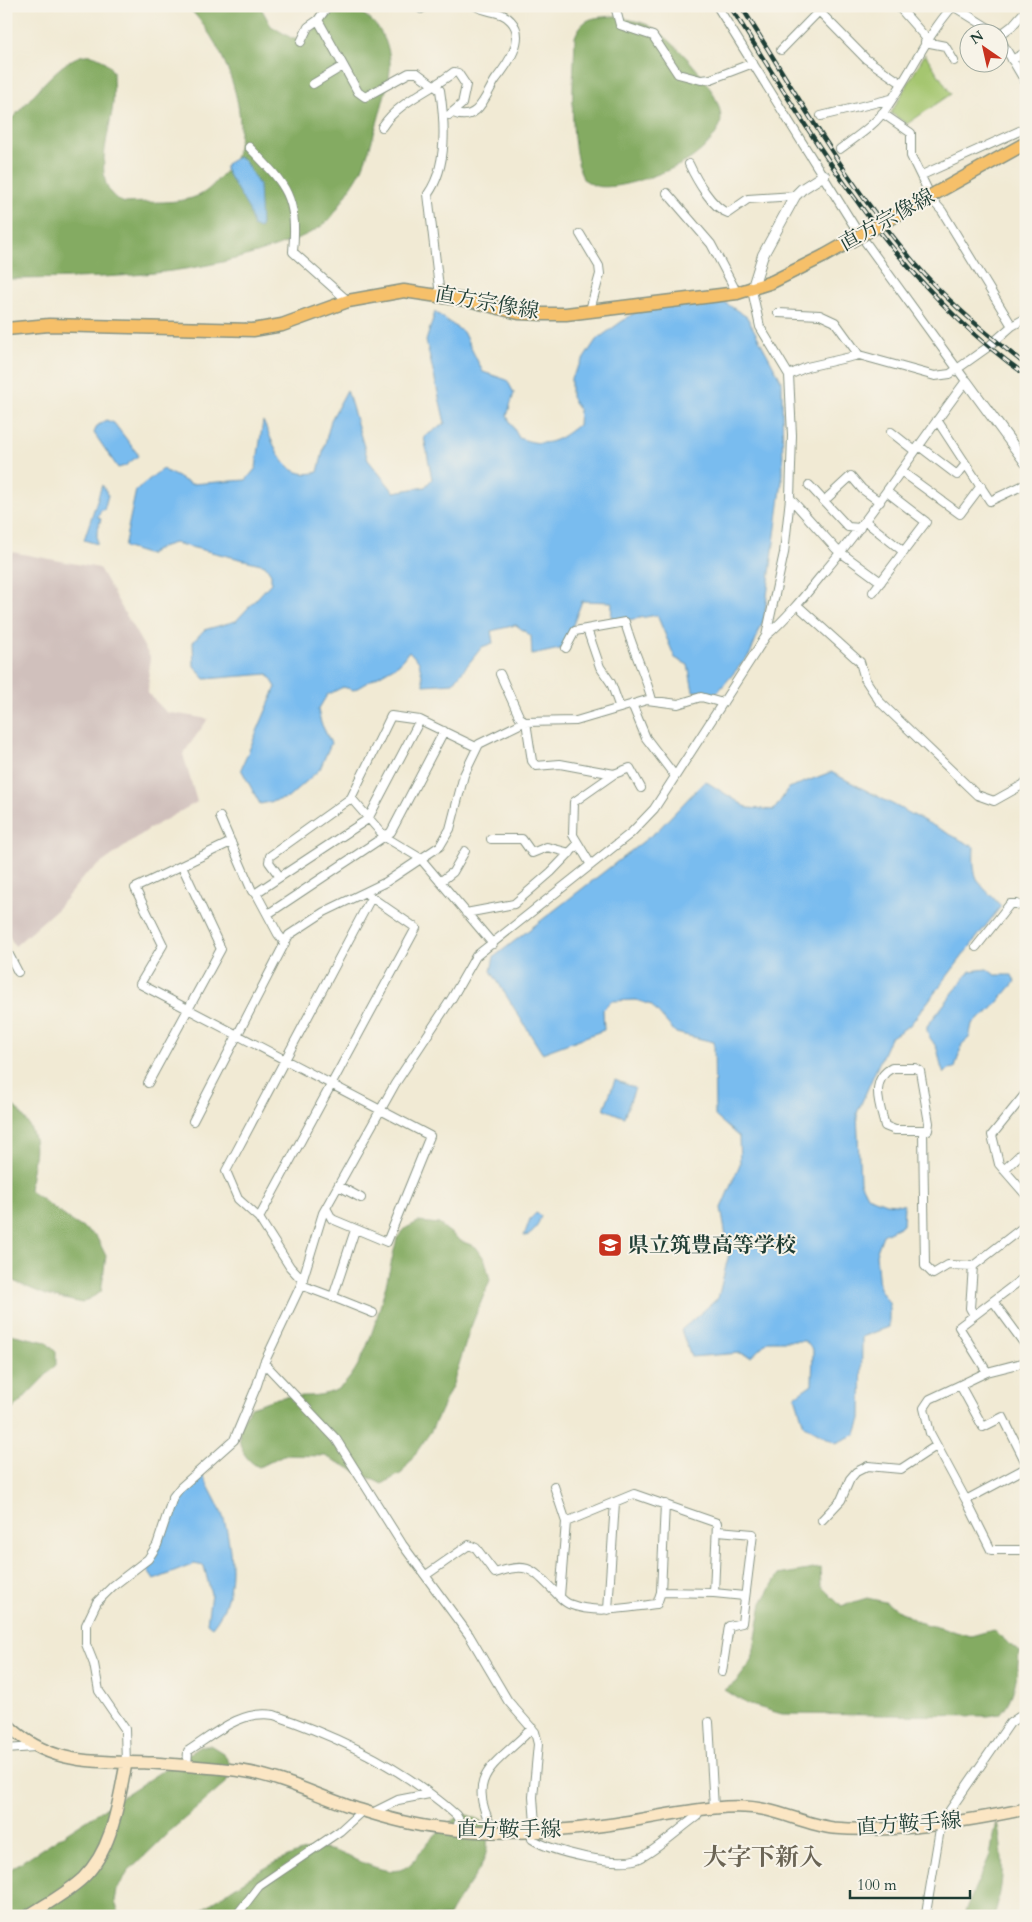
<svg xmlns="http://www.w3.org/2000/svg" width="1032" height="1922" font-family="Cardo,'Noto Serif JP',serif">
<style>
.industrial{fill:#d0c0bc}
.green{fill:#a5c66f;stroke:#628252}
.forest{fill:#84ab62;stroke:#52744b}
.water{fill:#79bcef;stroke:#4c7c92}
.lines{fill:none;stroke-linecap:round;stroke-linejoin:round}
.minor-casing{stroke:#889484;stroke-width:10}
.tertiary-casing{stroke:#889484;stroke-width:12}
.secondary-casing{stroke:#889484;stroke-width:14}
.primary-casing{stroke:#889484;stroke-width:15}
.minor{stroke:#fff;stroke-width:8}
.tertiary{stroke:#fff;stroke-width:10}
.secondary{stroke:#fbe6c4;stroke-width:11}
.primary{stroke:#f6c06b;stroke-width:12}
.rail-casing{stroke:#1f3d34;stroke-width:4.5}
.rail{stroke:#f7f3e8;stroke-width:2.5;stroke-dasharray:8;stroke-linecap:butt}
.primary-bridge-casing{stroke:#889484;stroke-width:15;stroke-linecap:butt}
.primary-bridge{stroke:#f6c06b;stroke-width:12}
.labels{text-anchor:middle;dominant-baseline:central;stroke-width:4;stroke-linejoin:round;paint-order:stroke}
.street-label{font-size:21px;fill:#1f3d34;stroke:#f7f3e8}
.poi-label{font-size:21px;font-weight:bold;fill:#1f3d34;stroke:#f7f3e8;text-anchor:start}
.quarter-label{font-size:24px;font-weight:bold;fill:#6b6555;stroke:#f7f3e8}
</style>
<rect width="100%" height="100%" fill="#f7f3e8"/>
<filter id="ink" filterUnits="userSpaceOnUse"><feTurbulence type="fractalNoise" baseFrequency=".02" numOctaves="2"/><feDisplacementMap in="SourceGraphic" scale="10" xChannelSelector="R" yChannelSelector="G"/><feConvolveMatrix kernelMatrix="1 2 1 2 8 2 1 2 1" color-interpolation-filters="sRGB"/></filter>
<filter id="wash" filterUnits="userSpaceOnUse"><feTurbulence type="fractalNoise" baseFrequency=".0096" numOctaves="4" result="noise"/><feDisplacementMap in="SourceGraphic" scale="20" xChannelSelector="R" yChannelSelector="G"/><feGaussianBlur stdDeviation="1.12" result="paint"/><feColorMatrix in="noise" values="0 0 0 0 0 0 0 0 0 0 0 0 0 0 0 0 0 1.4 0 .05"/><feComposite in="paint" operator="in"/></filter>
<g filter="url(#wash)">
<rect width="100%" height="100%" fill="#f1ead4"/>
<!-- industrial -->
<path class="industrial" d="M 6,551 L 99,568 L 150,657 L 148,693 L 166,712 L 208,719 L 183,754 L 197,802 L 149,829 L 85,875 L 58,908 L 15,946 L 6,931 Z"/>
<!-- green -->
<path class="green" d="M 925,54 L 951,94 L 907,124 L 891,113 Z"/>
<!-- forest -->
<path class="forest" d="M 187,6 L 260,6 L 271,26 L 293,39 C 316,36 326,9 349,6 C 383,21 397,52 387,86 C 380,113 373,141 363,166 C 359,177 350,188 344,198 C 339,205 335,214 329,220 C 314,234 293,240 275,247 C 185,278 100,278 6,279 L 6,123 C 33,104 80,19 113,72 C 113,82 114,93 113,103 C 111,131 87,190 125,203 C 148,201 179,205 200,195 C 208,191 214,184 220,177 C 227,170 235,162 237,152 C 250,105 220,38 187,6 Z
M 614,16 C 625,19 640,21 650,26 C 673,39 729,97 720,125 C 716,138 699,154 687,161 C 668,172 618,191 596,186 C 592,185 587,181 583,179 C 567,138 574,80 575,37 C 583,16 594,18 614,16 Z
M 6,1106 L 15,1107 C 44,1139 34,1150 29,1190 L 70,1220 L 96,1236 L 106,1256 L 101,1292 L 82,1303 L 46,1295 L 6,1278 Z
M 418,1222 L 439,1224 L 461,1241 L 476,1247 L 485,1260 L 490,1280 L 470,1329 L 453,1384 L 431,1431 L 402,1473 L 382,1484 L 325,1456 L 283,1455 L 259,1467 C 244,1460 235,1442 241,1425 C 243,1419 248,1413 251,1407 C 262,1404 273,1398 284,1397 C 301,1395 317,1398 334,1391 C 369,1376 388,1275 397,1238 L 406,1228 Z
M 6,1333 L 46,1342 L 56,1352 L 56,1365 L 6,1416 Z
M 820,1568 L 821,1586 L 841,1606 L 867,1598 L 885,1602 L 918,1622 L 971,1636 L 993,1630 L 1019,1652 C 1017,1675 1016,1696 1000,1714 L 988,1716 L 782,1714 L 747,1704 L 725,1690 L 737,1681 L 752,1661 L 762,1603 L 778,1575 Z
M 210,1745 L 223,1753 L 232,1767 L 226,1783 L 170,1831 L 128,1872 L 117,1889 L 115,1902 L 120,1916 L 6,1916 L 6,1872 L 199,1747 Z
M 465,1814 L 482,1821 C 501,1859 465,1883 449,1916 L 194,1916 C 221,1896 289,1845 324,1849 C 347,1851 376,1875 400,1870 C 414,1866 422,1848 432,1838 C 442,1828 452,1820 465,1814 Z
M 997,1822 C 1004,1857 1005,1882 994,1916 L 963,1916 L 990,1855 Z"/>
<!-- water -->
<path class="water" d="M 238,157 L 244,160 L 259,185 L 261,227 L 259,229 L 253,226 L 249,210 L 225,169 L 226,164 Z
M 724,302 L 747,317 L 782,382 L 783,474 L 764,619 L 750,654 L 716,694 L 693,691 L 688,665 L 675,658 L 657,615 L 611,623 L 612,602 L 582,601 L 564,648 L 532,655 L 531,636 L 516,625 L 491,631 L 493,643 L 482,647 L 453,683 L 424,685 L 419,662 L 409,651 L 399,664 L 354,690 L 343,687 L 327,695 L 318,710 L 321,723 L 331,743 L 320,769 L 288,798 L 260,804 L 241,769 L 276,687 L 268,674 L 205,679 L 194,666 L 193,642 L 204,630 L 236,621 L 271,583 L 271,574 L 265,565 L 174,543 L 161,547 L 149,555 L 124,547 L 136,490 L 162,469 L 191,484 L 246,480 L 256,468 L 263,421 C 275,446 284,482 318,472 L 331,420 L 347,390 L 368,460 L 394,492 L 425,487 L 432,479 L 424,437 L 445,423 L 426,341 L 435,312 L 463,332 L 483,372 L 507,380 L 514,393 L 507,416 L 519,438 C 546,448 557,442 578,425 L 579,410 L 571,397 L 571,378 L 596,340 L 642,307 L 675,303 Z
M 106,420 L 114,423 L 137,453 L 138,456 L 125,466 L 118,468 L 94,433 L 97,426 Z
M 102,485 L 108,495 L 104,510 L 101,510 L 98,517 L 101,519 L 97,531 L 97,544 L 84,540 Z
M 831,772 L 974,847 C 972,883 978,881 1001,906 L 910,1025 L 890,1038 L 857,1113 L 860,1182 L 867,1196 L 886,1203 L 904,1205 L 903,1225 L 883,1235 L 876,1254 L 879,1288 L 889,1303 L 889,1327 L 862,1337 L 861,1419 L 856,1434 L 836,1443 L 804,1425 L 795,1396 L 812,1384 L 813,1350 L 805,1341 L 768,1341 L 751,1357 L 740,1353 L 691,1357 L 681,1330 L 718,1298 L 729,1254 L 721,1208 L 740,1164 L 739,1137 L 715,1116 L 714,1042 L 676,1033 L 651,1005 L 636,1000 L 611,1001 L 603,1009 L 604,1030 L 542,1053 L 491,971 L 494,957 L 658,830 L 705,781 L 748,808 L 774,810 L 789,788 Z
M 987,969 L 995,975 L 1012,975 L 1015,982 L 990,1011 L 972,1024 L 969,1038 L 962,1044 L 955,1068 L 949,1069 L 944,1074 C 939,1064 940,1055 936,1047 C 932,1039 926,1036 927,1026 L 970,971 Z
M 615,1080 L 635,1088 L 624,1117 L 604,1109 Z
M 536,1213 L 541,1216 C 538,1224 534,1236 524,1236 L 530,1219 Z
M 200,1476 L 204,1477 C 211,1493 223,1511 226,1527 C 233,1559 236,1599 212,1627 L 207,1623 L 211,1594 L 204,1566 L 194,1564 L 154,1580 L 145,1567 L 156,1555 L 177,1498 Z"/>
</g>
<g filter="url(#ink)">
<g class="lines">
<defs>
<path id="minor" d="M 304,6 L 311,6
M 328,6 L 318,20 L 358,92 L 365,97 L 409,73 L 417,73 L 440,90 C 445,123 448,166 428,194 L 440,296
M 615,6 L 620,25 L 653,36 L 678,74 L 701,80 L 711,79 L 753,63
M 717,6 L 856,229 L 966,381 C 917,446 873,515 820,577 C 803,598 786,619 766,636
M 814,6 L 866,59 L 901,83
M 898,6 L 927,39
M 953,6 L 995,32
M 421,9 L 427,6
M 1000,35 L 1012,26 L 1026,10
M 1000,39 L 1026,83
M 301,42 L 308,27 L 318,20
M 925,42 L 945,46 L 954,61
M 781,50 L 824,6
M 1012,60 L 1026,52
M 313,84 L 343,66
M 453,113 C 479,124 486,93 496,79 C 507,65 527,38 511,21 C 502,10 486,13 476,6
M 882,113 L 911,133 L 911,156 L 933,201 L 942,211 L 1012,326
M 821,116 L 891,99
M 382,127 C 399,101 430,91 454,72 L 458,73 L 466,85 L 462,104 L 449,115
M 249,147 C 286,185 298,196 293,252 L 348,301
M 840,149 C 855,138 871,128 882,114 C 908,79 924,39 953,6
M 689,164 C 696,179 712,208 728,213 L 748,199 L 795,196
M 922,175 L 1026,128
M 667,193 L 711,244 L 737,293
M 580,234 L 599,266 L 600,274 L 590,310
M 778,313 L 820,315 L 835,322 L 859,355
M 789,375 L 807,367 L 859,355 L 935,376 L 950,374 L 988,347 L 1012,326 L 1026,318
M 937,420 L 990,501 L 1026,484
M 891,432 L 915,451
M 919,446 L 957,475 L 966,464
M 901,471 L 960,514 L 981,486
M 809,485 L 848,527 L 860,528
M 790,498 L 836,549 L 881,582
M 824,501 L 851,476 L 862,489 L 880,502
M 865,521 L 904,552
M 873,592 L 926,522 L 887,492
M 797,605 L 860,662 L 865,679 L 880,702 L 977,795 L 994,801 L 1026,783
M 587,629 L 600,667 L 611,683 L 620,708
M 566,648 L 575,631 L 625,622 C 632,649 645,673 652,700
M 500,674 L 519,716 L 524,722
M 632,704 L 646,738 L 675,776
M 526,722 L 532,761 L 536,766 L 560,764 L 614,774 L 630,768 L 641,788
M 351,798 L 385,837 L 420,858 L 493,944
M 220,817 L 252,891 L 256,893
M 491,839 L 522,839 L 532,853 L 547,847 L 570,853
M 231,842 L 135,888 L 163,945 L 140,984 L 430,1136 L 387,1242 L 332,1219 L 326,1208
M 591,865 L 573,835 L 574,802 L 614,774
M 280,877 L 368,819 L 420,720
M 440,882 L 453,872 L 465,851
M 466,913 L 514,904 L 551,872 L 577,845
M 268,914 L 391,832 L 444,731
M 285,943 L 278,934 L 256,893 L 280,877 L 269,862 L 270,856 L 351,798 L 391,716 L 420,720 L 476,747
M 976,947 L 1010,904 L 1017,904 L 1026,909
M 6,949 L 18,972
M 892,1068 L 915,1068 L 920,1071 L 929,1123 L 928,1130 L 895,1130 L 885,1126 C 880,1106 869,1080 892,1068 Z
M 148,1083 L 221,949 L 182,866
M 1026,1093 L 992,1135 L 999,1164 L 1026,1195
M 193,1121 L 289,935 L 324,912 L 386,882 L 440,846 L 450,829 L 464,775 L 479,744 L 524,722 L 576,721 L 647,700 L 678,704 L 701,697 L 723,703
M 923,1131 L 925,1266 L 933,1274 L 948,1265 L 973,1266 L 970,1308 L 974,1315
M 1004,1170 L 1026,1149
M 339,1186 L 361,1198
M 259,1218 L 416,928 L 368,895
M 355,1230 L 333,1297 L 373,1313
M 973,1266 L 1026,1225
M 303,1281 L 290,1267 L 259,1218 L 238,1199 L 226,1171 L 371,898
M 301,1285 L 333,1297
M 993,1301 L 1026,1346
M 1026,1362 L 987,1372 L 960,1385 L 983,1427 L 1003,1417 L 1026,1463
M 264,1363 L 336,1439 L 402,1544 L 469,1635 L 508,1701 L 535,1732 L 538,1744 L 533,1797 L 535,1824 L 532,1839 C 552,1852 618,1868 640,1858 C 658,1849 679,1829 696,1817 L 700,1810
M 987,1372 L 959,1327 L 1026,1276
M 960,1385 L 930,1399 L 924,1408 L 930,1433 L 966,1500 L 1026,1468
M 554,1486 L 566,1522
M 966,1500 L 991,1550 L 1026,1550
M 822,1520 L 841,1500 L 850,1479 L 856,1472 L 868,1466 L 901,1469 L 936,1446
M 718,1531 L 753,1534 L 742,1623 L 729,1626 L 722,1672
M 426,1575 L 469,1545 L 476,1548 L 495,1573 C 528,1562 531,1568 555,1592 C 559,1596 564,1602 569,1604 C 597,1615 629,1607 657,1604 L 661,1592 L 714,1593 L 717,1523 L 634,1494 L 566,1522 L 560,1596
M 661,1592 L 665,1504
M 714,1593 L 744,1596
M 608,1610 L 615,1502
M 709,1722 L 714,1808
M 6,1749 L 35,1747
M 126,1764 L 125,1729 L 99,1691 L 94,1664 L 86,1644 L 86,1625 L 97,1602 L 113,1586 L 148,1559 L 157,1545 L 173,1497 L 180,1488 L 234,1440 L 257,1385 L 264,1363 L 301,1285 L 323,1213 L 395,1084 L 452,998 L 476,956 L 631,833 L 654,809 L 766,636 L 784,553 L 790,498 L 792,435 L 789,375 L 760,327 L 752,290
M 187,1766 L 188,1751 C 213,1735 241,1709 274,1715 C 339,1737 405,1769 456,1815 L 459,1820 L 457,1830
M 372,1813 L 398,1800 L 429,1794
M 494,1831 C 462,1774 497,1765 532,1728
M 236,1916 L 259,1886 L 340,1831 L 362,1811
M 921,1916 L 926,1913 L 941,1823 L 1010,1723 L 1026,1712"/>
<path id="tertiary" d="M 752,290 L 763,255 L 795,196 L 802,189 L 824,175
M 966,381 L 1026,463"/>
<path id="secondary" d="M 6,1723 C 49,1767 96,1761 153,1763 C 182,1765 212,1767 242,1771 C 283,1777 322,1798 361,1810 C 386,1818 412,1825 438,1828 C 493,1835 551,1833 606,1825 C 642,1820 678,1811 715,1808 C 732,1806 750,1806 767,1810 C 789,1815 811,1825 833,1828 C 896,1833 964,1822 1026,1809
M 28,1916 C 46,1904 67,1893 83,1878 C 113,1849 118,1803 126,1764"/>
<path id="primary" d="M 936,193 L 1026,143
M 6,329 L 49,325 L 253,330 L 282,325 L 348,301 L 404,291 L 472,301 L 519,313 L 543,314 L 566,314 L 737,293 L 772,282 L 824,256"/>
</defs>
<!-- minor casing -->
<use href="#minor" class="minor-casing"/>
<!-- tertiary casing -->
<use href="#tertiary" class="tertiary-casing"/>
<!-- secondary casing -->
<use href="#secondary" class="secondary-casing"/>
<!-- primary casing -->
<use href="#primary" class="primary-casing"/>
<!-- minor -->
<use href="#minor" class="minor"/>
<!-- tertiary -->
<use href="#tertiary" class="tertiary"/>
<!-- secondary -->
<use href="#secondary" class="secondary"/>
<!-- primary -->
<use href="#primary" class="primary"/>
<defs>
<path id="rail" d="M 730,6 C 815,139 894,283 1026,375
M 741,6 C 799,98 853,195 926,276 C 956,309 991,337 1026,365"/>
</defs>
<!-- rail casing -->
<use href="#rail" class="rail-casing"/>
<!-- rail -->
<use href="#rail" class="rail"/>
<defs>
<path id="primary-bridge" d="M 824,256 L 936,193"/>
</defs>
<!-- primary-bridge casing -->
<use href="#primary-bridge" class="primary-bridge-casing"/>
<!-- primary-bridge -->
<use href="#primary-bridge" class="primary-bridge"/>
</g>
</g>
<!-- icons -->
<defs>
<symbol id="school-square" viewBox="-11 -11 22 22"><rect x="-9" y="-9" width="18" height="18" rx="4" fill="#c8321e" stroke="#f7f3e8"/><path d="M0-5L7-2L0 1L-7-2ZM-4 1L0 2.5L4 1V4Q0 6-4 4Z" fill="#fff"/></symbol>
</defs>
<g fill-rule="evenodd">
<use href="#school-square" x="596" y="1231" width="28" height="28"/>
</g>
<g class="labels">
<!-- street labels -->
<g class="street-label">
<text transform="translate(887 220) rotate(-29)">直方宗像線</text>
<text transform="translate(487 303) rotate(10)">直方宗像線</text>
<text transform="translate(909 1824) rotate(-4)">直方鞍手線</text>
<text x="509" y="1829">直方鞍手線</text>
</g>
<!-- poi labels -->
<g class="poi-label">
<text x="628" y="1245">県立筑豊高等学校</text>
</g>
<!-- quarter labels -->
<g class="quarter-label">
<text x="763" y="1857">大字下新入</text>
</g>
</g>
<!-- margin -->
<rect width="1032" height="1922" fill="none" stroke="#f7f3e8" stroke-width="25"/>
<!-- north arrow -->
<g transform="translate(984 48) rotate(326)"><circle r="24" fill="#f7f3e8" stroke="#a1aaa0"/>
<path d="M0-4L9 19L0 12L-9 19Z" fill="#c8321e"/>
<text y="-8" font-size="14" font-weight="bold" text-anchor="middle" fill="#1f3d34">N</text>
</g>
<!-- scale -->
<path d="M850 1890v8h120v-8" fill="none" stroke="#1f3d34" stroke-width="2.5"/>
<text x="857" y="1890" font-size="15" fill="#1f3d34" stroke="#f7f3e8" stroke-width="4" paint-order="stroke">100 m</text>
</svg>
